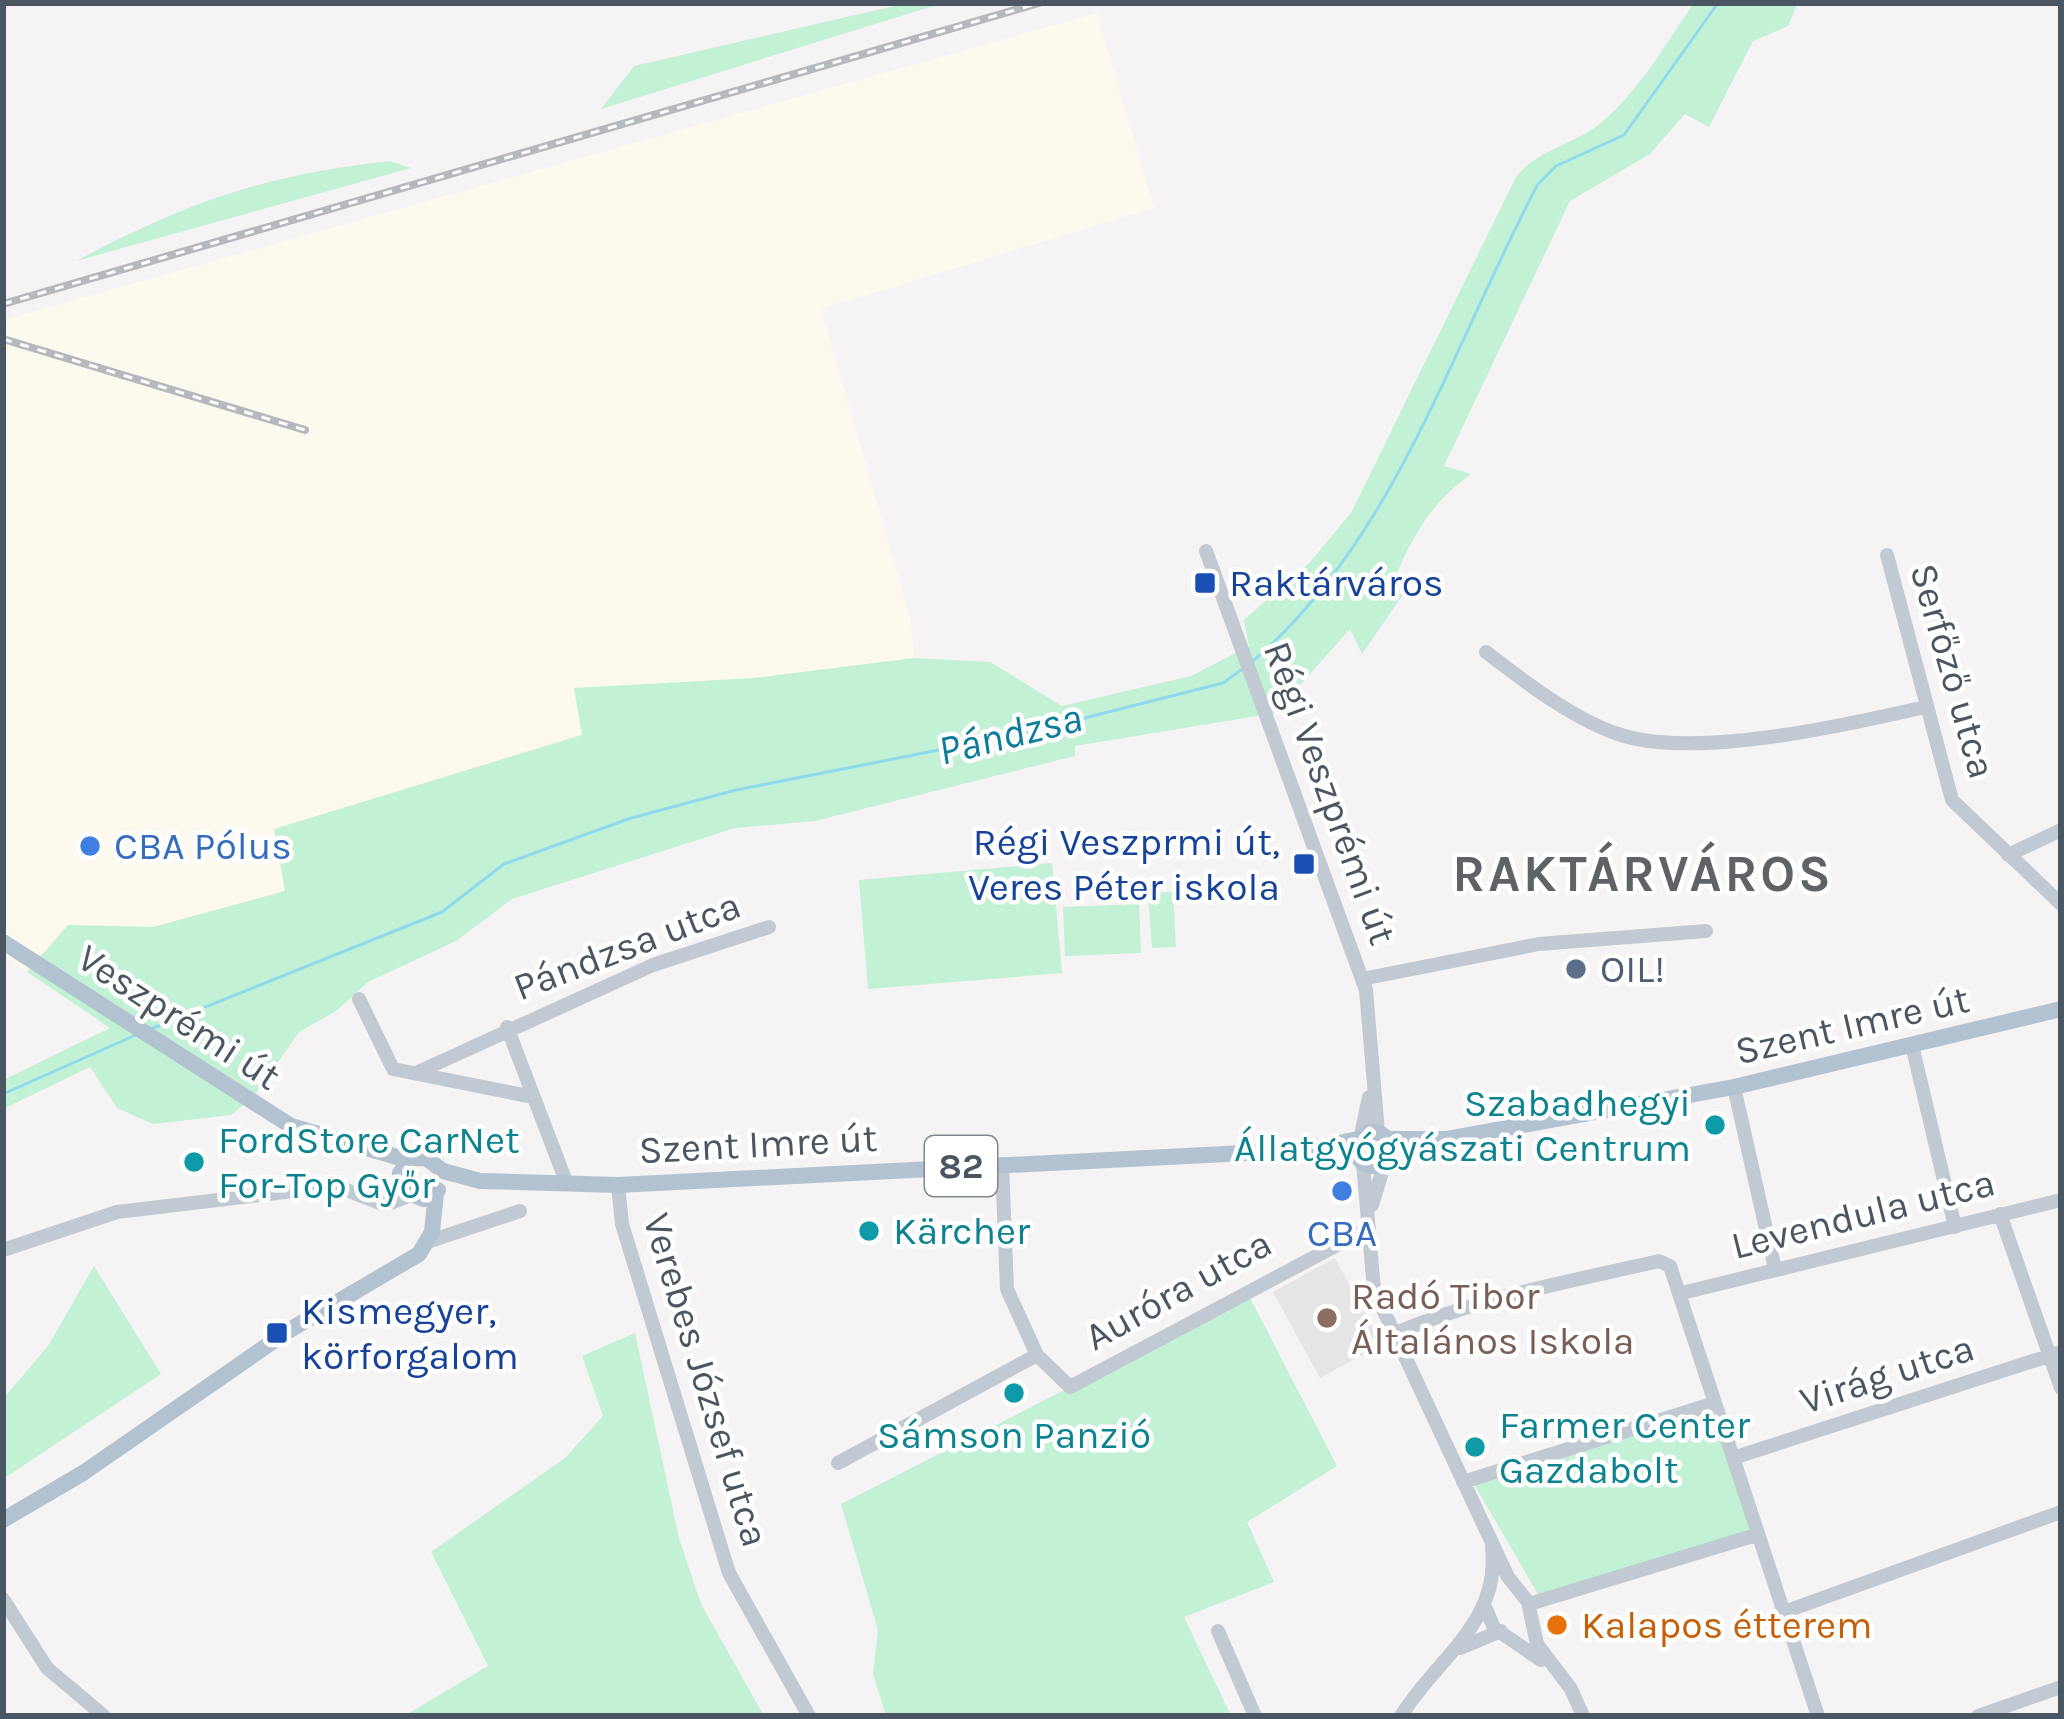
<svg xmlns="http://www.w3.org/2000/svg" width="2064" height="1719" font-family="Karla,sans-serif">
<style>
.commercial{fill:#fdf9ef}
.education{fill:#e6e4e5}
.green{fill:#c3f1d5}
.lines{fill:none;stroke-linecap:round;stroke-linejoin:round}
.stream{stroke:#90daee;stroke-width:3}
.minor{stroke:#c1cad2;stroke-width:14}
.major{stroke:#b3c2d1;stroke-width:16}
.rail-casing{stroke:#b5b8bd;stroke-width:8}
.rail{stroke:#fff;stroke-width:3;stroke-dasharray:9;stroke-linecap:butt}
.transit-dot{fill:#1a4fb4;stroke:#fff;stroke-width:4.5}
.shop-dot{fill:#3f7fe0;stroke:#fff;stroke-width:4.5}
.service-dot{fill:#5c6f8a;stroke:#fff;stroke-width:4.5}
.culture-dot{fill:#0f9aa8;stroke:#fff;stroke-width:4.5}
.education-dot{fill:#8d6e63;stroke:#fff;stroke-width:4.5}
.food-dot{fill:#e8710a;stroke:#fff;stroke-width:4.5}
.labels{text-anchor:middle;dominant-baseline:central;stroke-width:9;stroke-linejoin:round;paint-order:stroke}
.shield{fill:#fff;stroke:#808990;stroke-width:3}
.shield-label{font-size:36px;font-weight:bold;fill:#4a5661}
.transit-label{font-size:39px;fill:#164399;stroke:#fff;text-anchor:start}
.street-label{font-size:39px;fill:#4a5661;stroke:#fff}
.shop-label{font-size:39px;fill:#366cbe;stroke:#fff;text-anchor:start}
.service-label{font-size:39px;fill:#4e5e75;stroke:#fff;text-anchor:start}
.culture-label{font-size:39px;fill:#0d838f;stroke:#fff;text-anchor:start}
.education-label{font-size:39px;fill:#785e54;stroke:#fff;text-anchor:start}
.food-label{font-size:39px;fill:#c56008;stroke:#fff;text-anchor:start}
.water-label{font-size:42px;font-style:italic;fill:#0c7c9b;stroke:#fff}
.district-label{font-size:51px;font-weight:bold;letter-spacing:3px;fill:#5f6368;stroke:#fff}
</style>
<rect width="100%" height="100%" fill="#f5f3f3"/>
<!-- commercial -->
<path class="commercial" d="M 1097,13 L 1154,208 L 821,309 L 911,620 L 914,658 L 754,678 L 574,689 L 582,734 L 274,829 L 285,891 L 152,927 L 68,925 L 27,972 L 3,955 L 3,320 Z"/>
<!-- education -->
<path class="education" d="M 1335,1258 L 1382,1344 L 1320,1378 L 1273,1292 Z"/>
<!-- green -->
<path class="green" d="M 907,3 L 943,3 L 601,109 L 634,66 Z
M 1694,3 L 1798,3 L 1788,26 L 1753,41 L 1709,127 L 1685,114 L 1650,154 L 1570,201 L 1444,466 L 1471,474 C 1431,503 1414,534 1395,577 L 1402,596 L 1362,654 L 1350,629 L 1275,713 L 1075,746 L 1075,756 L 815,821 L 735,828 L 512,899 L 456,941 L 368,982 L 336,1011 L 299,1032 L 253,1098 L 231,1115 L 153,1124 L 117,1108 L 90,1067 L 3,1109 L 3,1080 L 110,1028 L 27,972 L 68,925 L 153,927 L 285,891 L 274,829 L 582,735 L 574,688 L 754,678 L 914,658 L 990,662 L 1062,706 L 1191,676 L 1249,646 L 1244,620 L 1310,562 L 1351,513 L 1516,177 C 1539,148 1575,145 1602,122 C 1640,90 1666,43 1694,3 Z
M 390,161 L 411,168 L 76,261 C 188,202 263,175 390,161 Z
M 1052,863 L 1062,973 L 868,989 L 859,880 Z
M 1173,892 L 1176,947 L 1152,948 L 1148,893 Z
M 1139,904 L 1141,953 L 1065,956 L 1063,907 Z
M 94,1266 L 161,1374 L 3,1479 L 3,1399 L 48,1346 Z
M 1249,1296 L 1337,1466 L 1247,1522 L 1274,1582 L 1184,1617 L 1231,1716 L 886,1716 L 873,1674 L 878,1630 L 841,1504 Z
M 635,1333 L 679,1538 L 701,1604 L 764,1716 L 404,1716 L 488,1666 L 431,1552 L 565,1458 L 603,1416 L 582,1356 Z
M 1712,1408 L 1751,1532 L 1539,1596 L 1474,1484 Z"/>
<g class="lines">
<!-- stream -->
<path class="stream" d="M 1253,661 C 1395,540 1453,344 1538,184 L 1556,166 L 1624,135 L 1718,3
M 153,1028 L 442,912 L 504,864 L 631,818 L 736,790 L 1025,733 L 1223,683 L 1245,667
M 3,1094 L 138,1034"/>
<!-- minor -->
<path class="minor" d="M 1206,551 L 1366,990 L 1378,1132
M 1887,555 L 1952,800 L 2061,904
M 1486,652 C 1525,682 1574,720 1621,735 C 1697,759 1847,725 1925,707
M 2008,855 L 2061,830
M 1362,979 L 1539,944 L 1706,931
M 359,999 L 393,1069 L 533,1097
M 507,1027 L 567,1184
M 1912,1045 L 1955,1227
M 418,1072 L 653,965 L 769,927
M 1734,1087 L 1775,1269
M 1361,1135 L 1369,1097
M 1363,1163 L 1374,1290 L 1508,1577 L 1528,1602 L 1537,1644 L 1571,1689 L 1583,1716
M 1002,1164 L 1007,1289 L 1037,1355
M 618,1185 L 622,1224 L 729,1573 L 809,1716
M 1372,1205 L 1386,1159
M 2000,1214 L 2061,1388
M 427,1242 L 520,1211
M 3,1250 L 117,1212 L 336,1186 L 385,1205 L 409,1196
M 1682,1293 L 2061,1200
M 1391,1335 C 1477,1298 1567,1282 1659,1261 L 1670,1266 L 1818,1716
M 1733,1458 L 2061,1352
M 838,1463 L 1037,1355 L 1070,1387 L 1369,1228
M 1463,1482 L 1715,1403
M 3,1599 L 47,1668 L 104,1716
M 1529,1604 L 1756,1535
M 1486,1609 L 1494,1628 L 1541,1660
M 1784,1612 L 2061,1512
M 1218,1631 L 1255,1716
M 1460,1648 L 1501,1631
M 1401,1716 C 1436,1659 1501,1622 1492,1548
M 1978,1716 L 2061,1687"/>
<!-- major -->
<path class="major" d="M 3,942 L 291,1126 L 404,1159 L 426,1158 L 443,1171 L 480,1181 L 618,1185 L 1304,1150 L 1358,1139
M1356 1149a17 17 0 1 1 34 0a17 17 0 1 1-34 0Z
M 1387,1139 L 1446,1139 L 1734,1087 L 2061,1009
M 411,1160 L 400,1173 L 403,1191 L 424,1199 L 438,1190
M 3,1520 L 83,1473 L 288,1331 L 419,1254 L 432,1232 L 436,1193"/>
<defs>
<path id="rail" d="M 3,304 L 1039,3
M 3,339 L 305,430"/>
</defs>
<!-- rail casing -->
<use href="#rail" class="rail-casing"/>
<!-- rail -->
<use href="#rail" class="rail"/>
</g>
<!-- markers -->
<g class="transit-dot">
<rect x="1193" y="571" width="24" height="24" rx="6"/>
<rect x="1292" y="852" width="24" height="24" rx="6"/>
<rect x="265" y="1321" width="24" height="24" rx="6"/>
</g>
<g class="shop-dot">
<circle cx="90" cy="846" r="12"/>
<circle cx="1342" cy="1191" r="12"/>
</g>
<circle class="service-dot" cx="1576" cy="969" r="12"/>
<g class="culture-dot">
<circle cx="1715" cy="1125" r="12"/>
<circle cx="194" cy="1162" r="12"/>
<circle cx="869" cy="1231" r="12"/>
<circle cx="1014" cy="1393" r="12"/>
<circle cx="1475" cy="1447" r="12"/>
</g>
<circle class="education-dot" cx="1327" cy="1318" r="12"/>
<circle class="food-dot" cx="1557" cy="1625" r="12"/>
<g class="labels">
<!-- shield labels -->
<rect class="shield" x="925" y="1136" width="72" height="60" rx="9"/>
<g class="shield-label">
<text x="961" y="1166">82</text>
</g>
<!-- transit labels -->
<g class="transit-label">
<text x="1229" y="583">Raktárváros</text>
<text x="1280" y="842" text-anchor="end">Régi Veszprmi út,<tspan x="1280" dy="45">Veres Péter iskola</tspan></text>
<text x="301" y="1311">Kismegyer,<tspan x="301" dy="45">körforgalom</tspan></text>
</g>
<!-- street labels -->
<g class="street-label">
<text transform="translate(1953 671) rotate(74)">Serfőző utca</text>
<text transform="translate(1330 793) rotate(70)">Régi Veszprémi út</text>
<text transform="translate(627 946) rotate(-21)">Pándzsa utca</text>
<text transform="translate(179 1017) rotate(33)">Veszprémi út</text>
<text transform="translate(1852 1025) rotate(-13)">Szent Imre út</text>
<text transform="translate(758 1144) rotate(-3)">Szent Imre út</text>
<text transform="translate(1863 1214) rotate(-14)">Levendula utca</text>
<text transform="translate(1178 1290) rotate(-29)">Auróra utca</text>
<text transform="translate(1887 1374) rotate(-18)">Virág utca</text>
<text transform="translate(706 1380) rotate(73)">Verebes József utca</text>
</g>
<!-- shop labels -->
<g class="shop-label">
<text x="114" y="846">CBA Pólus</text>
<text x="1342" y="1233" text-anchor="middle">CBA</text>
</g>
<!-- service labels -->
<g class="service-label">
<text x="1600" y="969">OIL!</text>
</g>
<!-- culture labels -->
<g class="culture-label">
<text x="1691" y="1103" text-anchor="end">Szabadhegyi<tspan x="1691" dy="45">Állatgyógyászati Centrum</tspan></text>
<text x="218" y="1140">FordStore CarNet<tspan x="218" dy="45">For-Top Győr</tspan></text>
<text x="893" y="1231">Kärcher</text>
<text x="1499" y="1425">Farmer Center<tspan x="1499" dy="45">Gazdabolt</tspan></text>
<text x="1014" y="1435" text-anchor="middle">Sámson Panzió</text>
</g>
<!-- education labels -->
<g class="education-label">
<text x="1351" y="1296">Radó Tibor<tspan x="1351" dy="45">Általános Iskola</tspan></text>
</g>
<!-- food labels -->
<g class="food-label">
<text x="1581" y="1625">Kalapos étterem</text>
</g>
<!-- water labels -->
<g class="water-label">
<text transform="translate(1010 734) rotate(-14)">Pándzsa</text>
</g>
<!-- district labels -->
<g class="district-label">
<text x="1643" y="874">RAKTÁRVÁROS</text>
</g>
</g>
<!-- border -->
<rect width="2064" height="1719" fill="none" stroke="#4a5661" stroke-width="12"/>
</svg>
